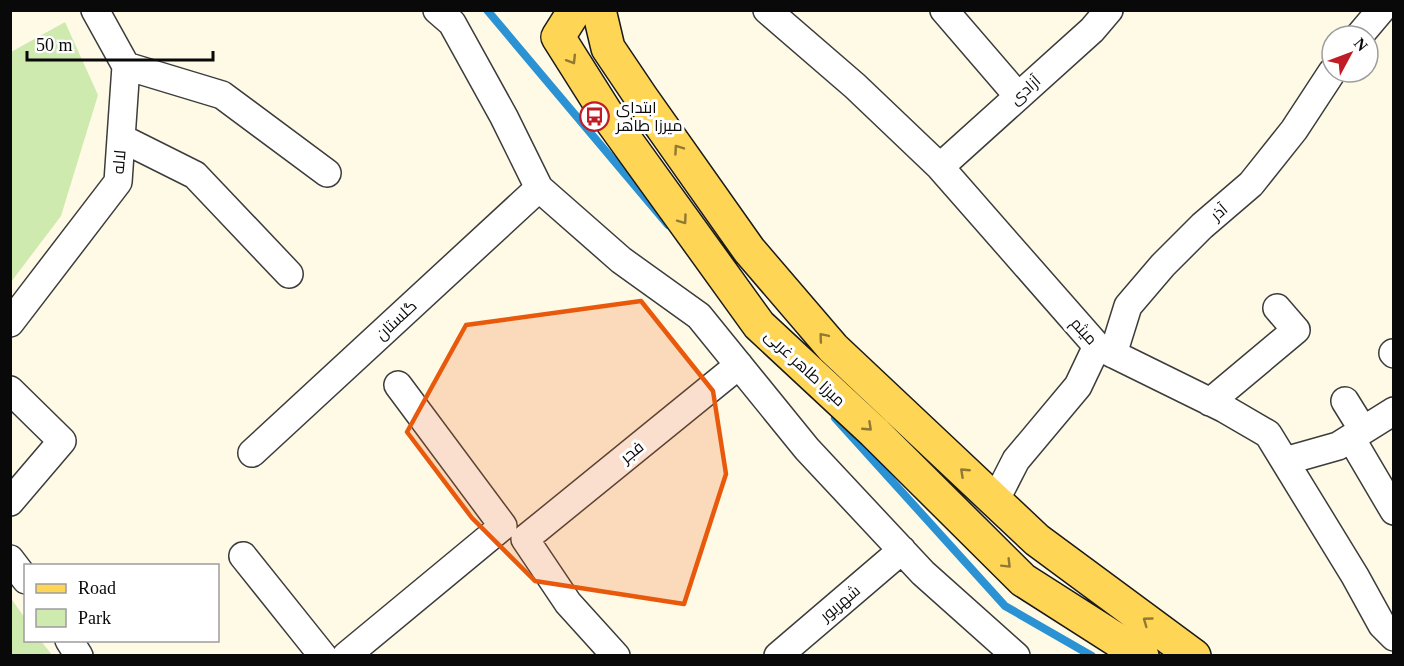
<svg xmlns="http://www.w3.org/2000/svg" width="1404" height="666" font-family="'Times New Roman',Cairo,serif">
<style>
.green{fill:#ceeaaf}
.lines{fill:none;stroke-linecap:round;stroke-linejoin:round}
.stream{stroke:#2b92d4;stroke-width:8}
.minor-casing{stroke:#3c3c3c;stroke-width:30}
.major-casing{stroke:#1a1a1a;stroke-width:36}
.minor{stroke:#fff;stroke-width:27}
.major{stroke:#ffd556;stroke-width:33}
.oneway{stroke:#907933}
.marked{fill:#e8590c;fill-opacity:0.2;stroke:#e8590c;stroke-width:4.5;stroke-linejoin:round}
.labels{text-anchor:middle;dominant-baseline:central;stroke-width:6;stroke-linejoin:round;paint-order:stroke}
.street-label{font-size:16px;fill:#090909;stroke:#fff}
.poi-label{font-size:16px;fill:#090909;stroke:#fff;text-anchor:start}
</style>
<rect width="100%" height="100%" fill="#fffae6"/>
<!-- green -->
<path class="green" d="M 65,22 L 98,95 L 61,216 L 11,282 L 11,52 Z
M 10,597 L 25,618 L 26,640 L 41,641 L 52,655 L 11,655 Z"/>
<g class="lines">
<!-- stream -->
<path class="stream" d="M 487,10 L 668,225
M 835,418 L 1005,606 L 1092,656"/>
<defs>
<path id="minor" d="M 437,10 L 452,23 L 504,117 L 539,188 L 621,260 L 699,316 L 807,449 L 923,573 L 1016,656
M 767,10 L 855,86 L 940,167 L 1097,346 L 1225,409 L 1268,434 L 1355,576 L 1382,625 L 1394,637
M 944,10 L 1018,96
M 1359,36 L 1381,10
M 126,66 L 222,95 L 327,173
M 121,138 L 195,175 L 289,274
M 940,167 L 1092,30 L 1109,10
M 10,323 L 118,182 L 126,66 L 95,10
M 1393,353 L 1394,354
M 1113,354 L 1128,306 L 1163,265 L 1202,226 L 1251,184 L 1294,130 L 1332,72
M 10,390 L 62,441 L 10,502
M 1345,401 L 1363,430
M 1210,402 L 1296,330 L 1277,308
M 1351,438 L 1394,511
M 252,453 L 539,188
M 1285,461 L 1338,446 L 1394,411
M 995,501 L 1016,460 L 1078,386 L 1097,346
M 243,556 L 323,656
M 10,559 L 26,580
M 69,640 L 79,656
M 346,656 L 503,526 L 398,385
M 616,656 L 568,603 L 525,539 L 739,365
M 778,656 L 902,550"/>
<path id="major" d="M 575,10 L 558,37 L 606,113 L 759,325 L 874,432 L 1023,580 L 1142,656
M 599,10 L 608,48 L 641,97 L 749,250 L 833,348 L 1037,540 L 1194,656"/>
</defs>
<!-- minor casing -->
<use href="#minor" class="minor-casing"/>
<!-- major casing -->
<use href="#major" class="major-casing"/>
<!-- minor -->
<use href="#minor" class="minor"/>
<!-- major -->
<use href="#major" class="major"/>
</g>
<!-- one-way arrows -->
<defs><path id="oneway-chevron" d="M-2-3.5L2.5 0L-2 3.5" fill="none" stroke-width="1.6" stroke-linecap="round" stroke-linejoin="round" transform="scale(1.5)"/></defs>
<g class="oneway">
<use href="#oneway-chevron" transform="translate(572 60) rotate(58)"/>
<use href="#oneway-chevron" transform="translate(678 149) rotate(-125)"/>
<use href="#oneway-chevron" transform="translate(683 220) rotate(54)"/>
<use href="#oneway-chevron" transform="translate(823 337) rotate(-130)"/>
<use href="#oneway-chevron" transform="translate(868 427) rotate(43)"/>
<use href="#oneway-chevron" transform="translate(964 472) rotate(-137)"/>
<use href="#oneway-chevron" transform="translate(1007 564) rotate(45)"/>
<use href="#oneway-chevron" transform="translate(1147 621) rotate(-144)"/>
</g>
<!-- marked area -->
<path class="marked" d="M 641,301 L 713,391 L 726,474 L 684,604 L 535,581 L 472,518 L 407,432 L 466,325 Z"/>
<!-- icons -->
<defs>
<symbol id="bus-ring" viewBox="-11 -11 22 22"><circle r="9.5" fill="#fff" stroke="#bf1c25" stroke-width="1.5"/><path d="M-5-6H5V4H4V6H2V4H-2V6H-4V4H-5ZM-3.5-4V0h7V-4ZM-3.5 1.2v1.5H-2V1.2ZM2 1.2v1.5H3.5V1.2Z" fill="#bf1c25"/></symbol>
</defs>
<g fill-rule="evenodd">
<use href="#bus-ring" x="578" y="100" width="33" height="33"/>
</g>
<g class="labels">
<!-- street labels -->
<g class="street-label">
<text transform="translate(1025 90) rotate(-42)">آزادی</text>
<text transform="translate(119 162) rotate(-85)">لاله</text>
<text transform="translate(1219 212) rotate(-41)">آذر</text>
<text transform="translate(396 320) rotate(-43)">گلستان</text>
<text transform="translate(1084 331) rotate(48)">میثم</text>
<text transform="translate(805 368) rotate(43)">میرزا طاهر غربی</text>
<text transform="translate(632 452) rotate(-39)">فجر</text>
<text transform="translate(840 603) rotate(-40)">شهریور</text>
</g>
<!-- poi labels -->
<g class="poi-label">
<text x="616" y="107">ابتدای<tspan x="616" dy="18">میرزا طاهر</tspan></text>
</g>
</g>
<!-- border -->
<rect width="1404" height="666" fill="none" stroke="#090909" stroke-width="24"/>
<!-- legend -->
<rect x="24" y="564" width="195" height="78" fill="#ffffff" stroke="#9d9d9d" stroke-width="1.5"/>
<rect x="36" y="584" width="30" height="9" fill="#ffd556" stroke="#9d9d9d" stroke-width="1.5"/>
<text x="78" y="594" font-size="18" fill="#090909">Road</text>
<rect x="36" y="609" width="30" height="18" fill="#ceeaaf" stroke="#9d9d9d" stroke-width="1.5"/>
<text x="78" y="624" font-size="18" fill="#090909">Park</text>
<!-- north arrow -->
<g transform="translate(1350 54) rotate(49)"><circle r="28" fill="#ffffff" stroke="#9d9d9d" stroke-width="1.5"/>
<path d="M0-4.5L10 22L0 15L-10 22Z" fill="#bf1c25"/>
<text y="-9" font-size="16" font-weight="bold" text-anchor="middle" fill="#090909">N</text>
</g>
<!-- scale -->
<path d="M27 51v9h186v-9" fill="none" stroke="#090909" stroke-width="3"/>
<text x="36" y="51" font-size="18" fill="#090909" stroke="#ffffff" stroke-width="4.5" paint-order="stroke">50 m</text>
</svg>
